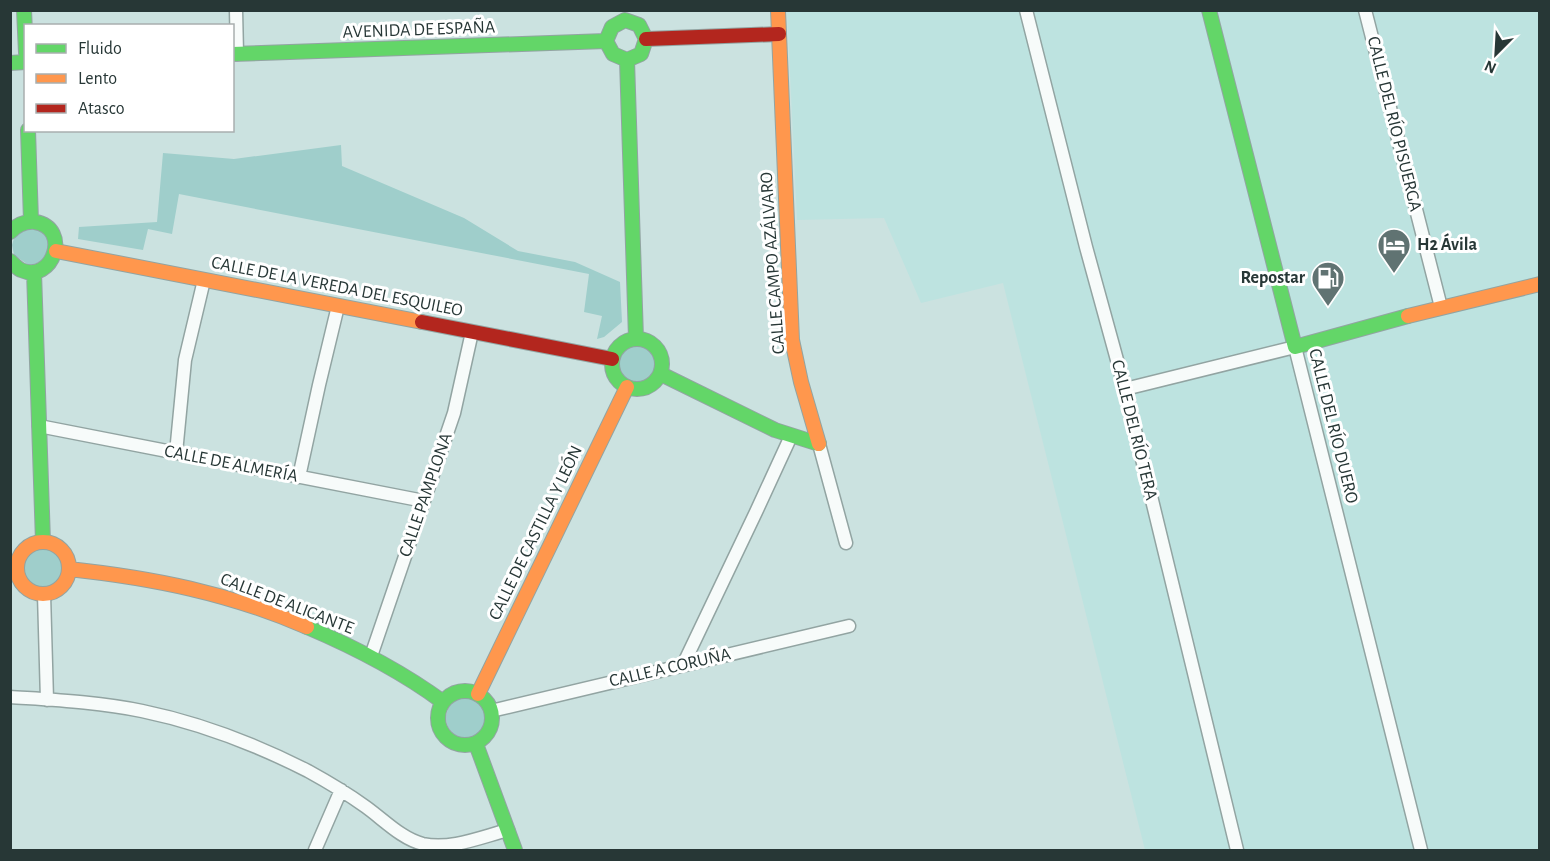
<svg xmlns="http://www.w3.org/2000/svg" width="1550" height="861" font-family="'Alegreya Sans',sans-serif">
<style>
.built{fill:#bde3e0}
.green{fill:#9fcecb}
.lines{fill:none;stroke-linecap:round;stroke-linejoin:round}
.street-casing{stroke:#92a4a2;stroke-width:15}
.fast-casing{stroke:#92a4a2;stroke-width:16}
.slow-casing{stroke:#92a4a2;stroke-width:16}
.jam-casing{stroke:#92a4a2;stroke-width:16}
.street{stroke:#f7fbfa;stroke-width:12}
.fast{stroke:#63d668;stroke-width:14}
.slow{stroke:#ff974d;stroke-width:14}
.jam{stroke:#b3261e;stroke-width:14}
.labels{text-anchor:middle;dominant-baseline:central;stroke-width:6;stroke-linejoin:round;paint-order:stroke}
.street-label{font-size:18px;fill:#273736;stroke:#fff}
.poi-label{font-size:18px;font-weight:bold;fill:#273736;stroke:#fff;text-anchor:start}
</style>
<rect width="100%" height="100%" fill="#cbe2e0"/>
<!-- built -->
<path class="built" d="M 787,11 L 1539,11 L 1539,850 L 1145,850 L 1003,283 L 921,303 L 884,218 L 797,220 Z"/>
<!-- green -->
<path class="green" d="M 341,145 L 342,166 L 464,218 L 518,251 L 575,262 L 620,282 L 622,322 L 604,337 L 597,339 L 602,316 L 584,312 L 589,274 L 179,194 L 172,234 L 148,229 L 143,250 L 78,239 L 79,227 L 157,222 L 163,153 L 234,159 Z
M 34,227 L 50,238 L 48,258 L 30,266 L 14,255 L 12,245 L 15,235 Z
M618 363a19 19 0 1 1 38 0a19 19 0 1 1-38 0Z
M22 569a20 20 0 1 1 40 0a20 20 0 1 1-40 0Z
M446 718a20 20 0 1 1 40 0a20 20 0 1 1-40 0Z"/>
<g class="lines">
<defs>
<path id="street" d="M 236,10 L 237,54
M 1026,10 L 1086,247 L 1125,389 L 1237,850
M 1365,10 L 1441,307
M 1125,389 L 1295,347 L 1421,850
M 39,426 L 424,501
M 819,444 L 846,543
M 176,453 L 185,360 L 204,280
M 299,477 L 319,385 L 338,306
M 44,594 L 47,700
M 371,656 L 454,413 L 472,332
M 683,665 L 756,512 L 791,436
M 10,697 C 54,700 98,702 142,711 C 200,723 255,744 308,771 C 328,782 348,794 366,807 C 384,820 402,839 423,844 C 451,850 481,837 508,830
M 491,711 L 849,626
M 315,850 L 341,790"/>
<path id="fast" d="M 24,10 L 26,53
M 1209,10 L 1295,347 L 1408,316
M 625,20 L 639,25 L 646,39 L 641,54 L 627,60 L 613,54 L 606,41 L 612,27 Z
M 232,54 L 606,41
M 627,60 L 636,338
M 10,63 L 26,62
M 28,130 L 31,221
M 10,232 C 17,225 25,221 35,222 C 72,228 53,284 21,270 C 17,268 13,264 10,261
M 34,272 L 43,542
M612 364a25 25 0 1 1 50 0a25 25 0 1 1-50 0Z
M 661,374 L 775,430 L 819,444
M 307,627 C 354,647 401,671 443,702
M438 718a27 27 0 1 1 54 0a27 27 0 1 1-54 0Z
M 476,744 L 515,850"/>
<path id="slow" d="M 778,10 L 792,340 L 801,382 L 819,444
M 56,251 L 422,322
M 1408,316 L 1540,284
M17 568a26 26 0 1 1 52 0a26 26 0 1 1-52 0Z
M 69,569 C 152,578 229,593 307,627
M 478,694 L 627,387"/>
<path id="jam" d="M 646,39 L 779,34
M 422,322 L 612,359"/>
</defs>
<!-- street casing -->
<use href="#street" class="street-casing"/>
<!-- fast casing -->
<use href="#fast" class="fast-casing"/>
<!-- slow casing -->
<use href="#slow" class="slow-casing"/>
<!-- jam casing -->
<use href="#jam" class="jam-casing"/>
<!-- street -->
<use href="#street" class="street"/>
<!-- fast -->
<use href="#fast" class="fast"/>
<!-- slow -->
<use href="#slow" class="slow"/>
<!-- jam -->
<use href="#jam" class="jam"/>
</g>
<!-- icons -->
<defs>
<symbol id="hotel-pin" viewBox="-11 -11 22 30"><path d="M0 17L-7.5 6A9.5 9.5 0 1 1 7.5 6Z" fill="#607372" stroke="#fff"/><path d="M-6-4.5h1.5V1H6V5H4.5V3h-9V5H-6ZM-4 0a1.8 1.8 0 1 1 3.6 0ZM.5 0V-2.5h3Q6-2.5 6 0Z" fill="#fff"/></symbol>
<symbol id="fuel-pin" viewBox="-11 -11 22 30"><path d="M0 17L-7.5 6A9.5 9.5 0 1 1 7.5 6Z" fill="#607372" stroke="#fff"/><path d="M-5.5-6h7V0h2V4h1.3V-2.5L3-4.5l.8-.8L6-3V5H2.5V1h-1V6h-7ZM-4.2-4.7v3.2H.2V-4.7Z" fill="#fff"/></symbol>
</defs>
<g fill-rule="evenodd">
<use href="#hotel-pin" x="1375" y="226" width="38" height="52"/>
<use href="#fuel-pin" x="1309" y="259" width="38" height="52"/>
</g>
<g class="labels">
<!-- street labels -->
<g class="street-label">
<text transform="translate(419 30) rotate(-2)">AVENIDA DE ESPAÑA</text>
<text transform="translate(1394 124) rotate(76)">CALLE DEL RÍO PISUERGA</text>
<text transform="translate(773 263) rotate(-94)">CALLE CAMPO AZÁLVARO</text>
<text transform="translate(337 287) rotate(11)">CALLE DE LA VEREDA DEL ESQUILEO</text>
<text transform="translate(1333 426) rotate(76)">CALLE DEL RÍO DUERO</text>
<text transform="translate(1134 430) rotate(76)">CALLE DEL RÍO TERA</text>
<text transform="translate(231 464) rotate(11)">CALLE DE ALMERÍA</text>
<text transform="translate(426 495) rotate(-71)">CALLE PAMPLONA</text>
<text transform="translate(536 533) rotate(-64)">CALLE DE CASTILLA Y LEÓN</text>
<text transform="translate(287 604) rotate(21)">CALLE DE ALICANTE</text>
<text transform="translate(670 668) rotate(-13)">CALLE A CORUÑA</text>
</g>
<!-- poi labels -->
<g class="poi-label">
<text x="1417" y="245">H2 Ávila</text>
<text x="1305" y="278" text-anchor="end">Repostar</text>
</g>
</g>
<!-- border -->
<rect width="1550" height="861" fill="none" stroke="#273736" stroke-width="24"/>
<!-- legend -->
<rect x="24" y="24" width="210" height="108" fill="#ffffff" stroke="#a9afaf" stroke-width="1.5"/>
<rect x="36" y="44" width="30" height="9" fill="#63d668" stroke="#a9afaf" stroke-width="1.5"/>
<text x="78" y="54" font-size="18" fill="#273736">Fluido</text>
<rect x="36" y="74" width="30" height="9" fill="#ff974d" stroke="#a9afaf" stroke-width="1.5"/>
<text x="78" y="84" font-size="18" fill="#273736">Lento</text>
<rect x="36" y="104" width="30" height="9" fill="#b3261e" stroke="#a9afaf" stroke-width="1.5"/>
<text x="78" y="114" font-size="18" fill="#273736">Atasco</text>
<!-- north arrow -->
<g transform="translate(1496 54) rotate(204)" stroke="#ffffff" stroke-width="4.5" paint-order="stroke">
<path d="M0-4.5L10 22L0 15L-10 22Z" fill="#273736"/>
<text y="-9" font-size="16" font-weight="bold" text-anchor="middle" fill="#273736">N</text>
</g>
</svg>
